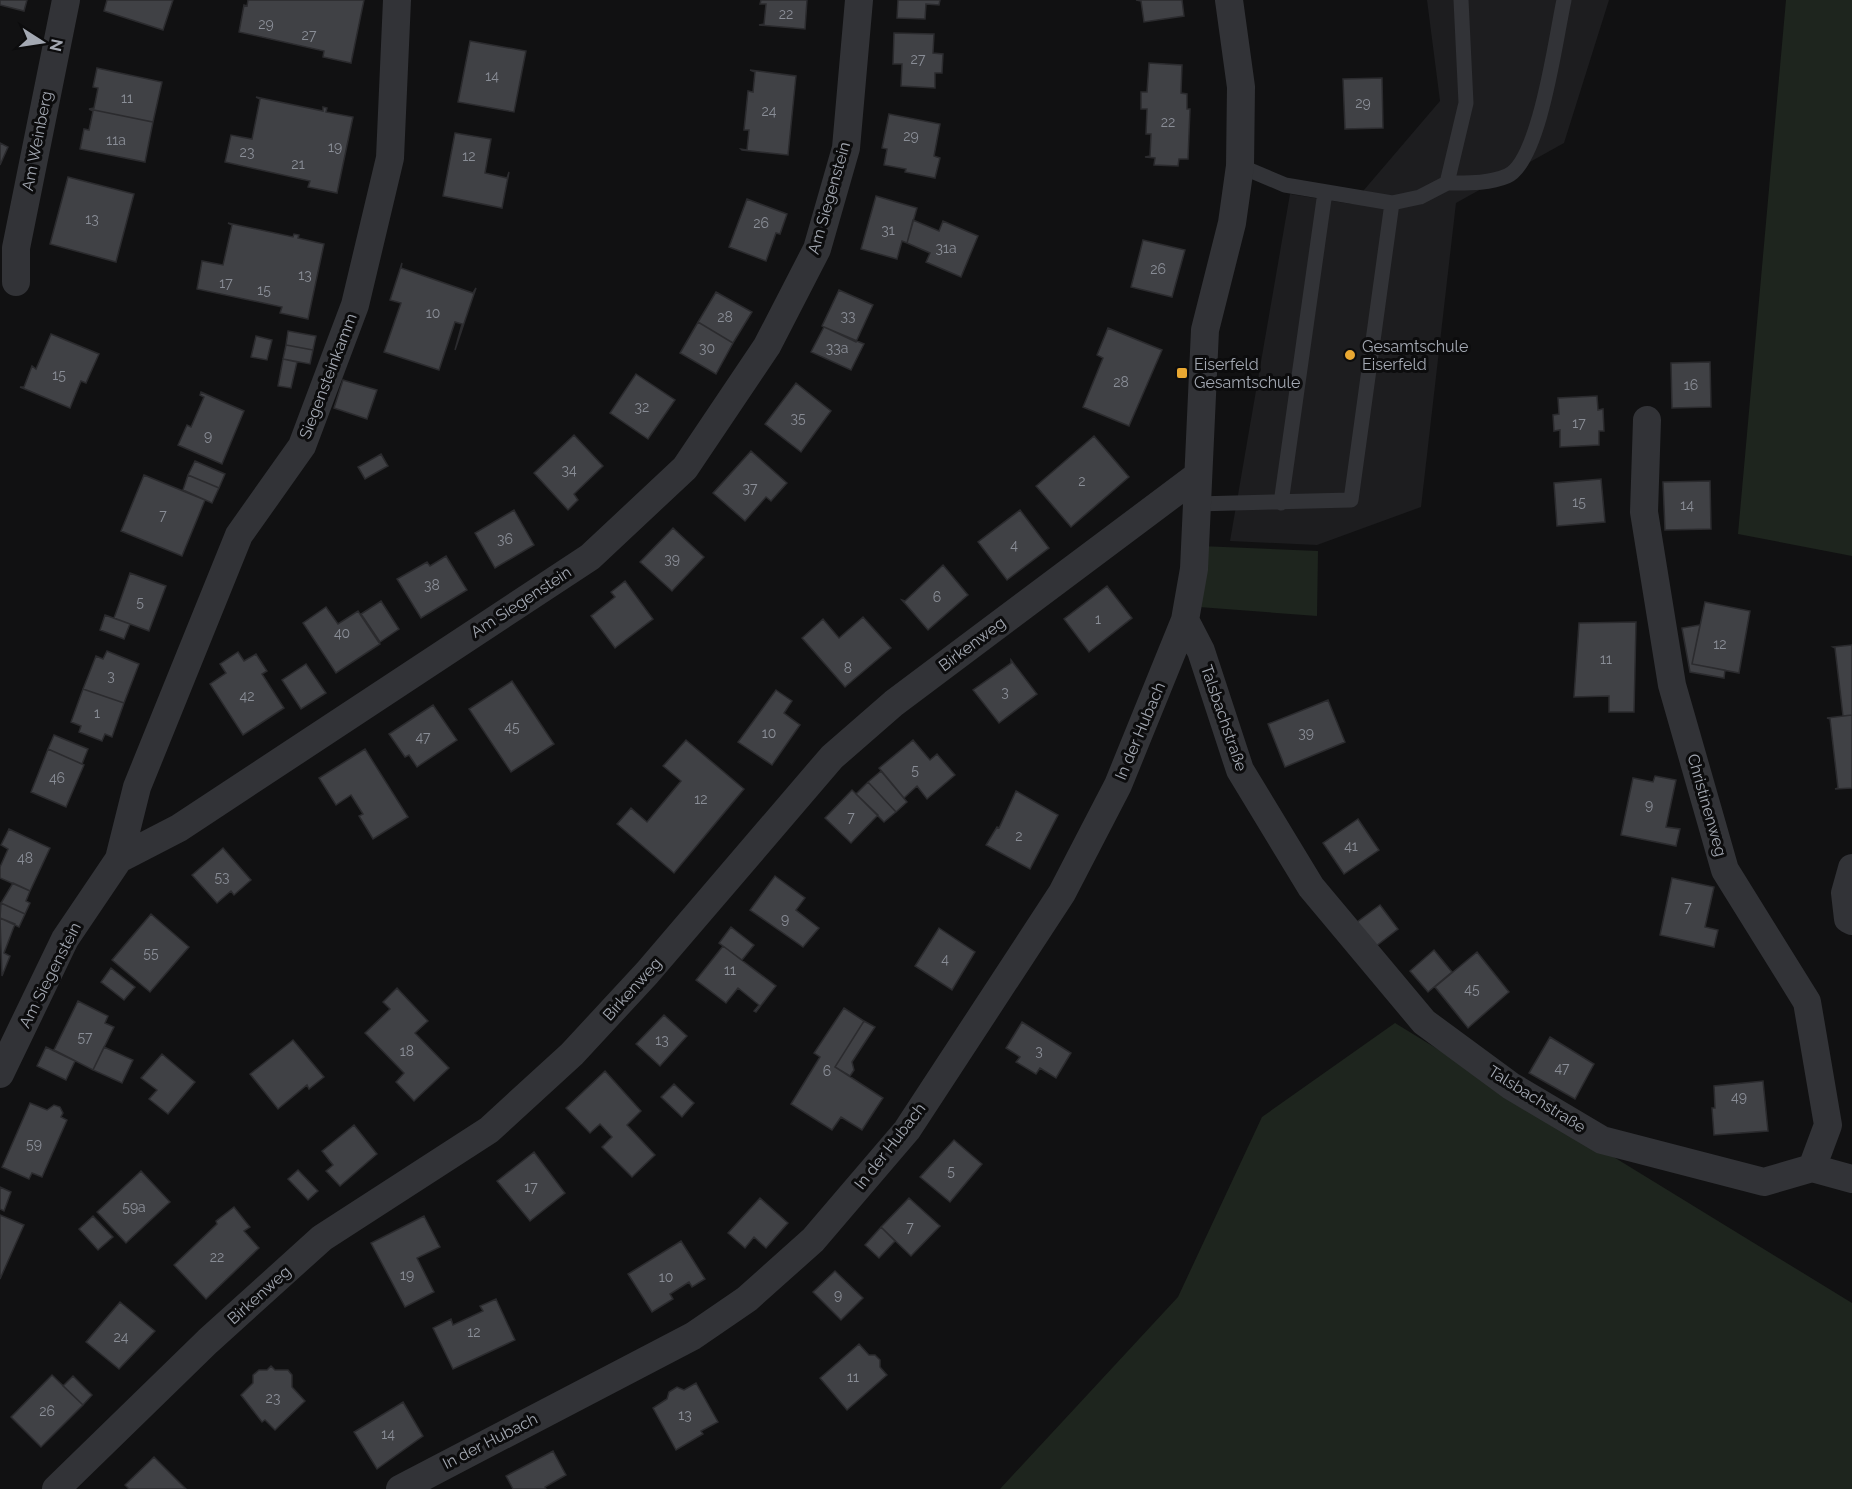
<svg xmlns="http://www.w3.org/2000/svg" width="1852" height="1489" font-family="Raleway,sans-serif">
<style>
.built{fill:#1d1d1f}
.green{fill:#1e251e}
.building{fill:#404145;stroke:#2b2b2e;stroke-width:1.5}
.lines{fill:none;stroke-linecap:round;stroke-linejoin:round}
.service{stroke:#323337;stroke-width:15}
.minor{stroke:#323337;stroke-width:28}
.poi-dot{fill:#e9a832;stroke:#0c0c0d;stroke-width:2}
.labels{text-anchor:middle;dominant-baseline:central;stroke-width:6;stroke-linejoin:round;paint-order:stroke}
.number-label{font-size:14px;fill:#8a8e97}
.street-label{font-size:16px;fill:#a3a8b2;stroke:#0c0c0d}
.poi-label{font-size:16px;fill:#a3a8b2;stroke:#0c0c0d;text-anchor:start}
</style>
<rect width="100%" height="100%" fill="#111112"/>
<!-- built -->
<path class="built" d="M 1427,0 L 1609,0 L 1564,143 L 1456,203 L 1421,507 L 1317,545 L 1230,541 L 1290,194 L 1352,204 L 1440,101 Z"/>
<!-- green -->
<path class="green" d="M 1786,0 L 1852,0 L 1852,556 L 1738,534 Z
M 1200,546 L 1318,551 L 1317,616 L 1199,607 Z
M 1395,1023 L 1852,1303 L 1852,1489 L 1000,1489 L 1178,1297 L 1262,1117 Z"/>
<!-- building -->
<path class="building" d="M 0,0 L 27,0 L 24,11 L 0,5 Z
M 107,0 L 173,0 L 163,30 L 104,11 Z
M 248,0 L 364,0 L 351,63 L 323,57 L 324,51 L 239,32 L 244,5 L 247,6 Z
M 761,0 L 807,0 L 805,29 L 759,25 L 764,24 L 766,4 L 760,4 Z
M 898,0 L 940,0 L 939,5 L 926,4 L 925,19 L 897,18 Z
M 1136,0 L 1182,0 L 1184,16 L 1144,22 L 1141,1 Z
M 894,33 L 934,34 L 933,53 L 943,54 L 942,73 L 935,73 L 935,88 L 901,86 L 902,64 L 893,64 Z
M 470,41 L 526,51 L 514,112 L 458,102 Z
M 1149,63 L 1182,65 L 1181,93 L 1187,94 L 1187,109 L 1190,109 L 1188,159 L 1179,159 L 1178,166 L 1154,165 L 1155,158 L 1145,157 L 1150,156 L 1151,134 L 1146,134 L 1147,109 L 1141,109 L 1141,92 L 1147,92 Z
M 97,68 L 162,82 L 153,122 L 89,109 L 94,108 L 98,88 L 93,87 Z
M 750,70 L 796,76 L 788,155 L 742,150 L 741,149 L 747,150 L 749,130 L 744,130 L 748,91 L 753,92 L 755,72 Z
M 1382,78 L 1383,128 L 1345,129 L 1343,79 Z
M 256,97 L 323,111 L 323,107 L 327,108 L 326,112 L 353,117 L 337,193 L 308,187 L 310,181 L 225,162 L 231,135 L 252,139 L 260,99 Z
M 89,109 L 153,122 L 145,162 L 80,149 L 84,129 L 89,130 L 93,111 Z
M 889,114 L 940,124 L 934,156 L 940,158 L 935,178 L 905,172 L 906,169 L 884,165 L 887,149 L 882,148 Z
M 455,133 L 491,139 L 485,173 L 507,178 L 509,172 L 502,208 L 443,196 Z
M 0,143 L 8,147 L 0,165 Z
M 68,177 L 134,194 L 116,262 L 50,244 Z
M 876,196 L 917,208 L 907,243 L 902,241 L 897,259 L 861,249 Z
M 747,199 L 787,214 L 780,234 L 776,233 L 766,261 L 729,247 Z
M 913,220 L 939,231 L 943,221 L 978,236 L 961,277 L 926,262 L 930,253 L 907,243 Z
M 228,223 L 293,237 L 294,234 L 299,235 L 298,238 L 324,244 L 308,319 L 280,313 L 282,307 L 197,289 L 202,261 L 223,265 L 232,225 Z
M 1143,240 L 1185,250 L 1172,297 L 1131,287 Z
M 402,263 L 401,268 L 473,293 L 476,288 L 455,350 L 462,324 L 455,322 L 439,370 L 384,352 L 401,303 L 390,300 Z
M 839,290 L 873,305 L 856,342 L 822,326 Z
M 716,292 L 752,312 L 733,343 L 698,322 Z
M 698,322 L 733,343 L 716,374 L 680,353 Z
M 824,327 L 864,344 L 851,370 L 811,352 Z
M 1108,328 L 1162,350 L 1129,426 L 1083,407 L 1103,358 L 1097,355 Z
M 288,331 L 316,336 L 313,350 L 286,345 Z
M 51,334 L 99,354 L 86,383 L 81,381 L 70,408 L 20,387 L 24,387 L 32,366 L 36,369 Z
M 256,336 L 272,340 L 267,360 L 251,357 Z
M 286,345 L 313,350 L 310,364 L 283,359 Z
M 283,359 L 297,362 L 291,388 L 278,386 Z
M 1710,362 L 1711,407 L 1672,408 L 1671,363 Z
M 636,374 L 675,400 L 648,439 L 610,413 Z
M 343,380 L 377,390 L 367,419 L 334,408 Z
M 796,383 L 831,411 L 801,452 L 765,424 Z
M 201,392 L 244,411 L 222,464 L 178,445 L 187,425 L 191,427 L 204,397 L 200,395 Z
M 1597,396 L 1598,410 L 1603,409 L 1604,431 L 1599,431 L 1599,445 L 1560,447 L 1560,430 L 1554,431 L 1553,415 L 1559,414 L 1558,398 Z
M 574,435 L 603,466 L 574,494 L 578,500 L 568,510 L 534,473 Z
M 1094,436 L 1129,477 L 1071,527 L 1036,486 Z
M 751,451 L 787,483 L 771,501 L 766,497 L 745,521 L 713,493 Z
M 381,454 L 388,466 L 365,479 L 358,467 Z
M 195,461 L 225,474 L 219,488 L 188,475 Z
M 144,475 L 205,500 L 182,556 L 121,531 Z
M 188,475 L 219,488 L 212,503 L 183,490 Z
M 1601,479 L 1605,522 L 1557,526 L 1554,483 Z
M 1710,481 L 1711,529 L 1665,530 L 1663,482 Z
M 514,510 L 534,545 L 495,568 L 475,533 Z
M 1020,510 L 1049,548 L 1007,580 L 978,542 Z
M 673,528 L 704,557 L 672,591 L 640,562 Z
M 446,556 L 467,590 L 421,618 L 397,579 L 427,562 L 430,566 Z
M 943,565 L 968,595 L 928,630 L 902,600 L 905,601 Z
M 130,573 L 166,586 L 149,631 L 114,618 Z
M 625,581 L 653,619 L 615,648 L 591,616 L 615,597 L 611,592 Z
M 1107,586 L 1132,618 L 1089,652 L 1064,619 Z
M 381,601 L 399,629 L 380,642 L 361,614 Z
M 1705,602 L 1750,611 L 1739,673 L 1692,664 Z
M 326,607 L 338,624 L 358,611 L 380,644 L 336,673 L 303,623 Z
M 105,615 L 130,624 L 124,639 L 100,630 Z
M 863,617 L 891,648 L 845,687 L 802,638 L 823,619 L 839,638 Z
M 1636,622 L 1634,712 L 1609,712 L 1609,696 L 1574,697 L 1579,623 Z
M 1700,625 L 1692,664 L 1725,670 L 1724,678 L 1690,672 L 1682,628 Z
M 1852,645 L 1852,715 L 1843,716 L 1835,648 L 1833,647 Z
M 107,651 L 139,664 L 124,703 L 83,689 L 96,656 L 103,659 Z
M 238,652 L 244,661 L 256,654 L 267,671 L 262,674 L 284,708 L 243,735 L 210,684 L 226,673 L 220,664 Z
M 1011,660 L 1037,694 L 999,723 L 973,690 L 1011,663 Z
M 306,664 L 326,693 L 301,709 L 282,680 Z
M 512,681 L 554,744 L 511,772 L 469,709 Z
M 83,689 L 124,703 L 112,737 L 105,734 L 102,741 L 79,732 L 81,726 L 71,722 Z
M 776,690 L 792,701 L 784,713 L 800,725 L 772,765 L 738,742 Z
M 1328,700 L 1345,742 L 1285,767 L 1268,724 Z
M 433,705 L 457,740 L 417,767 L 409,755 L 405,757 L 389,734 Z
M 1852,715 L 1852,788 L 1835,789 L 1838,788 L 1830,719 L 1827,718 Z
M 54,735 L 88,749 L 82,764 L 48,749 Z
M 686,740 L 744,789 L 674,873 L 617,824 L 631,808 L 647,822 L 681,781 L 663,766 Z
M 913,740 L 930,760 L 937,754 L 955,775 L 927,799 L 917,786 L 904,798 L 879,768 Z
M 48,749 L 84,765 L 66,807 L 31,792 Z
M 365,749 L 408,817 L 373,839 L 359,816 L 363,814 L 351,795 L 336,805 L 319,778 Z
M 881,771 L 907,802 L 896,812 L 868,782 Z
M 1655,776 L 1676,780 L 1666,827 L 1680,829 L 1676,846 L 1621,835 L 1633,778 L 1653,782 Z
M 868,782 L 896,812 L 884,822 L 856,794 Z
M 852,790 L 878,815 L 851,843 L 825,818 Z
M 1016,791 L 1058,815 L 1030,869 L 986,845 L 997,827 L 999,828 Z
M 1358,819 L 1379,850 L 1344,874 L 1323,843 Z
M 9,829 L 50,848 L 30,891 L 0,878 L 0,867 L 8,849 L 1,845 Z
M 223,848 L 251,880 L 234,895 L 231,891 L 217,903 L 192,875 Z
M 775,876 L 805,898 L 796,910 L 819,928 L 803,947 L 750,910 Z
M 1672,878 L 1714,887 L 1705,927 L 1718,930 L 1714,947 L 1660,935 Z
M 13,883 L 30,891 L 26,901 L 30,903 L 25,914 L 1,903 Z
M 1,903 L 25,914 L 19,927 L 0,918 Z
M 1380,905 L 1398,929 L 1371,950 L 1353,925 Z
M 151,914 L 189,947 L 150,992 L 112,960 Z
M 0,918 L 15,924 L 4,953 L 10,956 L 2,976 Z
M 731,927 L 754,945 L 742,960 L 719,943 Z
M 939,928 L 975,952 L 952,990 L 915,966 Z
M 723,946 L 776,986 L 756,1012 L 754,1011 L 759,1005 L 738,988 L 726,1003 L 696,980 Z
M 1434,950 L 1452,972 L 1428,992 L 1410,971 Z
M 1477,952 L 1509,992 L 1468,1028 L 1435,987 Z
M 111,968 L 135,987 L 124,1000 L 101,982 Z
M 397,988 L 428,1021 L 415,1033 L 449,1068 L 414,1101 L 396,1082 L 404,1073 L 365,1033 L 390,1009 L 383,1002 Z
M 78,1001 L 108,1016 L 105,1023 L 114,1027 L 93,1070 L 54,1050 Z
M 844,1008 L 864,1021 L 835,1067 L 883,1098 L 862,1130 L 841,1117 L 832,1130 L 791,1104 L 820,1057 L 814,1053 Z
M 664,1015 L 687,1036 L 660,1066 L 636,1044 Z
M 864,1021 L 875,1027 L 852,1062 L 854,1070 L 850,1076 L 835,1067 Z
M 1022,1022 L 1071,1053 L 1056,1078 L 1040,1068 L 1036,1074 L 1016,1062 L 1020,1057 L 1006,1048 Z
M 1550,1037 L 1594,1064 L 1575,1099 L 1529,1073 Z
M 293,1040 L 324,1077 L 309,1089 L 307,1085 L 278,1109 L 250,1074 Z
M 46,1047 L 75,1061 L 66,1080 L 37,1066 Z
M 104,1047 L 133,1060 L 122,1083 L 93,1070 Z
M 162,1054 L 195,1082 L 168,1114 L 149,1099 L 157,1090 L 141,1078 Z
M 605,1071 L 641,1111 L 627,1125 L 655,1155 L 632,1177 L 602,1147 L 612,1137 L 600,1124 L 590,1133 L 566,1108 Z
M 1763,1081 L 1768,1131 L 1714,1135 L 1712,1108 L 1715,1108 L 1714,1086 Z
M 674,1084 L 694,1103 L 682,1117 L 661,1097 Z
M 30,1103 L 47,1110 L 54,1105 L 60,1107 L 63,1113 L 61,1117 L 67,1120 L 42,1177 L 32,1173 L 29,1179 L 2,1167 Z
M 354,1125 L 377,1154 L 340,1186 L 326,1171 L 333,1165 L 322,1151 Z
M 954,1140 L 982,1164 L 950,1202 L 920,1177 Z
M 534,1152 L 565,1193 L 530,1221 L 497,1181 Z
M 298,1170 L 318,1191 L 308,1200 L 288,1179 Z
M 141,1171 L 170,1202 L 126,1243 L 97,1212 Z
M 0,1187 L 11,1192 L 4,1211 L 0,1209 Z
M 760,1198 L 788,1223 L 766,1248 L 754,1237 L 745,1248 L 728,1233 Z
M 909,1198 L 940,1226 L 911,1256 L 881,1227 Z
M 234,1207 L 250,1227 L 244,1231 L 259,1248 L 206,1299 L 174,1265 L 217,1224 L 216,1221 Z
M 0,1215 L 24,1225 L 0,1279 Z
M 93,1216 L 113,1237 L 98,1250 L 79,1229 Z
M 424,1216 L 440,1247 L 417,1258 L 434,1292 L 405,1307 L 371,1243 Z
M 881,1227 L 895,1241 L 879,1258 L 865,1245 Z
M 681,1241 L 705,1279 L 692,1287 L 689,1282 L 670,1294 L 673,1299 L 652,1312 L 628,1274 Z
M 835,1271 L 863,1298 L 841,1320 L 813,1292 Z
M 496,1299 L 515,1340 L 453,1369 L 433,1328 L 451,1319 L 453,1325 L 483,1311 L 480,1306 Z
M 120,1302 L 155,1331 L 119,1369 L 86,1342 Z
M 859,1344 L 869,1355 L 875,1355 L 880,1360 L 880,1367 L 887,1375 L 847,1410 L 820,1378 Z
M 271,1366 L 275,1370 L 288,1370 L 292,1375 L 292,1387 L 305,1401 L 275,1430 L 265,1420 L 262,1422 L 241,1395 L 253,1383 L 253,1375 L 259,1370 L 267,1370 Z
M 52,1375 L 83,1405 L 41,1447 L 11,1417 Z
M 73,1376 L 92,1395 L 83,1405 L 63,1386 Z
M 696,1383 L 718,1422 L 701,1431 L 703,1434 L 676,1450 L 653,1408 L 667,1399 L 669,1392 L 677,1387 L 684,1390 Z
M 403,1402 L 423,1436 L 377,1469 L 354,1432 Z
M 553,1451 L 566,1475 L 545,1487 L 546,1489 L 513,1489 L 506,1476 Z
M 154,1457 L 186,1489 L 129,1489 L 125,1485 Z"/>
<g class="lines">
<!-- service -->
<path class="service" d="M 1240,166 L 1285,185 L 1392,203 L 1420,197 L 1447,183 L 1466,103 L 1461,0
M 1447,183 C 1467,183 1488,184 1507,176 C 1540,162 1556,36 1564,0
M 1281,503 L 1325,192
M 1196,504 L 1351,500 L 1392,203"/>
<!-- minor -->
<path class="minor" d="M 16,282 L 16,248 L 66,0
M 1647,420 L 1644,512 L 1672,685 L 1725,870 L 1807,1002 L 1828,1125 L 1812,1168
M 1185,620 L 1201,651 L 1240,770 L 1311,887 L 1424,1022 L 1511,1086 L 1602,1140 L 1764,1182 L 1812,1168 L 1852,1179
M 119,859 L 137,787 L 239,535 L 302,446 L 355,305 L 390,158 L 397,0
M 1852,868 L 1845,893 L 1848,919 L 1852,921
M 0,1074 L 65,939 L 119,859 L 179,828 L 590,557 L 685,468 L 767,346 L 817,249 L 846,148 L 859,0
M 56,1489 L 208,1341 L 322,1238 L 489,1130 L 572,1054 L 647,973 L 832,757 L 894,703 L 1197,476
M 400,1489 L 693,1336 L 747,1299 L 813,1240 L 907,1130 L 1062,893 L 1118,785 L 1185,620 L 1194,569 L 1205,330 L 1232,223 L 1240,166 L 1241,87 L 1229,0"/>
</g>
<!-- markers -->
<g class="poi-dot">
<circle cx="1350" cy="355" r="6"/>
<rect x="1176" y="367" width="12" height="12" rx="3"/>
</g>
<g class="labels">
<!-- number labels -->
<g class="number-label">
<text x="786" y="14">22</text>
<text x="266" y="24">29</text>
<text x="309" y="35">27</text>
<text x="918" y="59">27</text>
<text x="492" y="76">14</text>
<text x="127" y="98">11</text>
<text x="1363" y="103">29</text>
<text x="769" y="111">24</text>
<text x="1168" y="122">22</text>
<text x="911" y="136">29</text>
<text x="116" y="140">11a</text>
<text x="335" y="147">19</text>
<text x="247" y="152">23</text>
<text x="469" y="156">12</text>
<text x="298" y="164">21</text>
<text x="92" y="219">13</text>
<text x="761" y="223">26</text>
<text x="888" y="230">31</text>
<text x="946" y="248">31a</text>
<text x="1158" y="269">26</text>
<text x="305" y="275">13</text>
<text x="226" y="283">17</text>
<text x="264" y="290">15</text>
<text x="433" y="313">10</text>
<text x="848" y="316">33</text>
<text x="725" y="317">28</text>
<text x="707" y="348">30</text>
<text x="837" y="348">33a</text>
<text x="59" y="375">15</text>
<text x="1121" y="382">28</text>
<text x="1691" y="385">16</text>
<text x="642" y="407">32</text>
<text x="798" y="418">35</text>
<text x="1579" y="423">17</text>
<text x="208" y="436">9</text>
<text x="569" y="470">34</text>
<text x="1082" y="481">2</text>
<text x="750" y="488">37</text>
<text x="1579" y="502">15</text>
<text x="1687" y="505">14</text>
<text x="163" y="515">7</text>
<text x="505" y="539">36</text>
<text x="1014" y="545">4</text>
<text x="672" y="559">39</text>
<text x="432" y="585">38</text>
<text x="937" y="597">6</text>
<text x="140" y="602">5</text>
<text x="1098" y="619">1</text>
<text x="342" y="633">40</text>
<text x="1720" y="644">12</text>
<text x="1606" y="659">11</text>
<text x="848" y="668">8</text>
<text x="111" y="676">3</text>
<text x="1005" y="692">3</text>
<text x="247" y="696">42</text>
<text x="97" y="713">1</text>
<text x="512" y="727">45</text>
<text x="769" y="733">10</text>
<text x="1306" y="733">39</text>
<text x="423" y="737">47</text>
<text x="915" y="770">5</text>
<text x="57" y="778">46</text>
<text x="701" y="799">12</text>
<text x="1649" y="805">9</text>
<text x="851" y="817">7</text>
<text x="1019" y="836">2</text>
<text x="1351" y="846">41</text>
<text x="25" y="858">48</text>
<text x="222" y="877">53</text>
<text x="1688" y="907">7</text>
<text x="785" y="919">9</text>
<text x="151" y="953">55</text>
<text x="945" y="959">4</text>
<text x="730" y="970">11</text>
<text x="1472" y="989">45</text>
<text x="85" y="1037">57</text>
<text x="662" y="1040">13</text>
<text x="407" y="1051">18</text>
<text x="1039" y="1051">3</text>
<text x="1562" y="1068">47</text>
<text x="827" y="1071">6</text>
<text x="1739" y="1097">49</text>
<text x="34" y="1144">59</text>
<text x="951" y="1171">5</text>
<text x="531" y="1187">17</text>
<text x="134" y="1207">59a</text>
<text x="910" y="1227">7</text>
<text x="217" y="1257">22</text>
<text x="407" y="1275">19</text>
<text x="666" y="1277">10</text>
<text x="838" y="1295">9</text>
<text x="474" y="1332">12</text>
<text x="121" y="1337">24</text>
<text x="853" y="1377">11</text>
<text x="273" y="1398">23</text>
<text x="47" y="1411">26</text>
<text x="685" y="1415">13</text>
<text x="388" y="1434">14</text>
</g>
<!-- street labels -->
<g class="street-label">
<text transform="translate(37 141) rotate(-79)">Am Weinberg</text>
<text transform="translate(829 198) rotate(-74)">Am Siegenstein</text>
<text transform="translate(328 376) rotate(-69)">Siegensteinkamm</text>
<text transform="translate(521 602) rotate(-33)">Am Siegenstein</text>
<text transform="translate(972 644) rotate(-37)">Birkenweg</text>
<text transform="translate(1224 718) rotate(71)">Talsbachstraße</text>
<text transform="translate(1140 731) rotate(-67)">In der Hubach</text>
<text transform="translate(1707 805) rotate(74)">Christinenweg</text>
<text transform="translate(50 975) rotate(-63)">Am Siegenstein</text>
<text transform="translate(632 989) rotate(-48)">Birkenweg</text>
<text transform="translate(1537 1099) rotate(32)">Talsbachstraße</text>
<text transform="translate(890 1146) rotate(-52)">In der Hubach</text>
<text transform="translate(259 1295) rotate(-42)">Birkenweg</text>
<text transform="translate(490 1441) rotate(-27)">In der Hubach</text>
</g>
<!-- poi labels -->
<g class="poi-label">
<text x="1362" y="346">Gesamtschule<tspan x="1362" dy="18">Eiserfeld</tspan></text>
<text x="1194" y="364">Eiserfeld<tspan x="1194" dy="18">Gesamtschule</tspan></text>
</g>
</g>
<!-- north arrow -->
<g transform="translate(42 42) rotate(102)" stroke="#0c0c0d" stroke-width="4.5" paint-order="stroke">
<path d="M0-4.5L10 22L0 15L-10 22Z" fill="#a3a8b2"/>
<text y="-9" font-size="16" font-weight="bold" text-anchor="middle" fill="#a3a8b2">N</text>
</g>
</svg>
